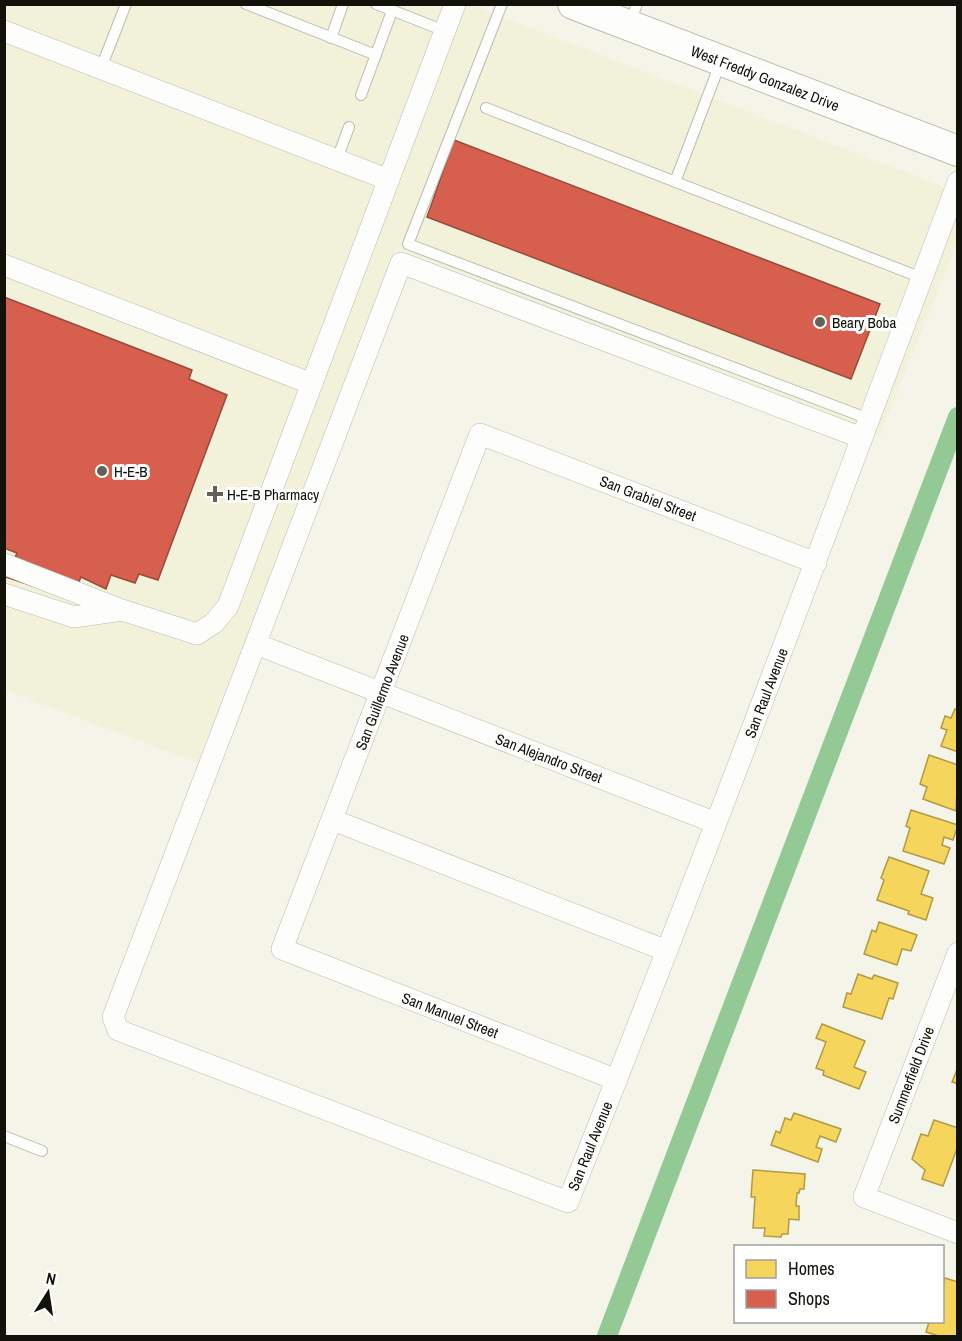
<svg xmlns="http://www.w3.org/2000/svg" width="962" height="1341" font-family="'Archivo Narrow',sans-serif">
<style>
.built{fill:#f2f2db}
.homes{fill:#f6d55c;stroke:#b29a43;stroke-width:1.5}
.shops{fill:#d6604d;stroke:#9b4939;stroke-width:1.5}
.lines{fill:none;stroke-linecap:round;stroke-linejoin:round}
.canal{stroke:#92c994;stroke-width:20}
.lane-casing{stroke:#bbbbb2;stroke-width:12}
.street-casing{stroke:#bbbbb2;stroke-width:22}
.secondary-casing{stroke:#bbbbb2;stroke-width:32}
.lane{stroke:#fdfdfc;stroke-width:10}
.street{stroke:#fdfdfc;stroke-width:21}
.secondary{stroke:#fdfdfc;stroke-width:30}
.poi-dot{fill:#616158;stroke:#fff;stroke-width:2}
.labels{text-anchor:middle;dominant-baseline:central;stroke-width:6;stroke-linejoin:round;paint-order:stroke}
.street-label{font-size:15px;fill:#12120a;stroke:#fff}
.poi-label{font-size:15px;fill:#12120a;stroke:#fff;text-anchor:start}
</style>
<rect width="100%" height="100%" fill="#f4f4e8"/>
<!-- built -->
<path class="built" d="M 4,5 L 471,5 L 957,192 L 957,244 L 880,435 L 396,248 L 198,763 L 5,690 Z"/>
<!-- homes -->
<path class="homes" d="M 955,709 L 958,710 L 958,752 L 941,746 L 947,730 L 941,728 L 945,716 L 951,718 Z
M 929,755 L 958,765 L 956,811 L 923,799 L 927,787 L 920,784 Z
M 911,810 L 958,825 L 953,840 L 944,837 L 942,845 L 950,848 L 944,864 L 903,851 L 910,828 L 906,826 Z
M 889,857 L 929,871 L 921,894 L 933,898 L 926,920 L 908,914 L 909,911 L 877,900 L 884,880 L 881,878 Z
M 879,922 L 917,935 L 911,951 L 902,949 L 897,965 L 864,954 L 872,930 L 876,932 Z
M 858,974 L 872,979 L 874,975 L 898,983 L 893,999 L 889,998 L 882,1019 L 843,1007 L 847,993 L 851,994 Z
M 822,1024 L 865,1041 L 854,1067 L 866,1072 L 859,1089 L 823,1075 L 824,1071 L 816,1068 L 826,1042 L 816,1038 Z
M 958,1067 L 958,1084 L 952,1082 Z
M 794,1113 L 841,1129 L 836,1142 L 820,1136 L 816,1147 L 822,1149 L 818,1162 L 771,1145 L 776,1131 L 780,1133 L 785,1118 L 791,1120 Z
M 934,1120 L 958,1128 L 958,1146 L 943,1186 L 922,1179 L 925,1170 L 912,1159 L 921,1134 L 928,1136 Z
M 753,1170 L 805,1174 L 804,1189 L 800,1189 L 799,1193 L 797,1193 L 796,1206 L 799,1206 L 799,1220 L 789,1219 L 788,1234 L 782,1234 L 781,1237 L 764,1236 L 765,1228 L 753,1228 L 755,1197 L 751,1197 Z
M 945,1278 L 958,1282 L 958,1336 L 939,1336 L 926,1332 L 929,1322 L 942,1322 L 942,1285 Z"/>
<!-- shops -->
<path class="shops" d="M 454,140 L 880,304 L 851,379 L 427,217 Z
M 4,297 L 192,370 L 189,379 L 227,395 L 158,580 L 139,574 L 135,583 L 111,575 L 106,589 L 81,577 L 72,599 L 6,577 L 17,553 L 4,548 Z"/>
<g class="lines">
<!-- canal -->
<path class="canal" d="M 607,1336 L 958,417"/>
<defs>
<path id="lane" d="M 246,4 L 376,55
M 376,4 L 445,31
M 502,4 L 408,244 L 869,419
M 630,23 L 637,4
M 331,38 L 343,4
M 101,68 L 126,4
M 361,95 L 392,11
M 486,108 L 922,278
M 337,159 L 349,127
M 675,182 L 721,61
M 4,1136 L 42,1151"/>
<path id="street" d="M 4,31 L 389,180
M 4,265 L 312,384
M 862,438 L 401,263 L 113,1017 L 118,1030 L 568,1202 C 703,864 830,523 958,182
M 4,564 L 119,609
M 4,594 L 74,617 L 122,610 L 197,634 L 214,623 L 228,606 L 455,4
M 256,644 L 716,823
M 333,820 L 667,951
M 958,953 L 864,1197 L 958,1233
M 617,1080 L 282,949 L 480,434 L 816,563"/>
<path id="secondary" d="M 573,4 L 958,151"/>
</defs>
<!-- lane casing -->
<use href="#lane" class="lane-casing"/>
<!-- street casing -->
<use href="#street" class="street-casing"/>
<!-- secondary casing -->
<use href="#secondary" class="secondary-casing"/>
<!-- lane -->
<use href="#lane" class="lane"/>
<!-- street -->
<use href="#street" class="street"/>
<!-- secondary -->
<use href="#secondary" class="secondary"/>
</g>
<!-- markers -->
<g class="poi-dot">
<circle cx="820" cy="322" r="6"/>
<circle cx="102" cy="471" r="6"/>
<path d="M212 485h6v6h6v6h-6v6h-6v-6h-6v-6h6z"/>
</g>
<g class="labels">
<!-- street labels -->
<g class="street-label">
<text transform="translate(765 78) rotate(21)">West Freddy Gonzalez Drive</text>
<text transform="translate(648 498) rotate(21)">San Grabiel Street</text>
<text transform="translate(382 692) rotate(-69)">San Guillermo Avenue</text>
<text transform="translate(766 693) rotate(-69)">San Raul Avenue</text>
<text transform="translate(549 758) rotate(21)">San Alejandro Street</text>
<text transform="translate(450 1015) rotate(21)">San Manuel Street</text>
<text transform="translate(911 1075) rotate(-69)">Summerfield Drive</text>
<text transform="translate(590 1146) rotate(-68)">San Raul Avenue</text>
</g>
<!-- poi labels -->
<g class="poi-label">
<text x="832" y="322">Beary Boba</text>
<text x="114" y="471">H-E-B</text>
<text x="227" y="494">H-E-B Pharmacy</text>
</g>
</g>
<!-- border -->
<rect width="962" height="1341" fill="none" stroke="#12120a" stroke-width="12"/>
<!-- legend -->
<rect x="734" y="1245" width="210" height="78" fill="#ffffff" stroke="#a0a09d" stroke-width="1.5"/>
<rect x="746" y="1260" width="30" height="18" fill="#f6d55c" stroke="#a0a09d" stroke-width="1.5"/>
<text x="788" y="1275" font-size="18" fill="#12120a">Homes</text>
<rect x="746" y="1290" width="30" height="18" fill="#d6604d" stroke="#a0a09d" stroke-width="1.5"/>
<text x="788" y="1305" font-size="18" fill="#12120a">Shops</text>
<!-- north arrow -->
<g transform="translate(48 1293) rotate(12)" stroke="#ffffff" stroke-width="4.5" paint-order="stroke">
<path d="M0-4.5L10 22L0 15L-10 22Z" fill="#12120a"/>
<text y="-9" font-size="16" font-weight="bold" text-anchor="middle" fill="#12120a">N</text>
</g>
</svg>
